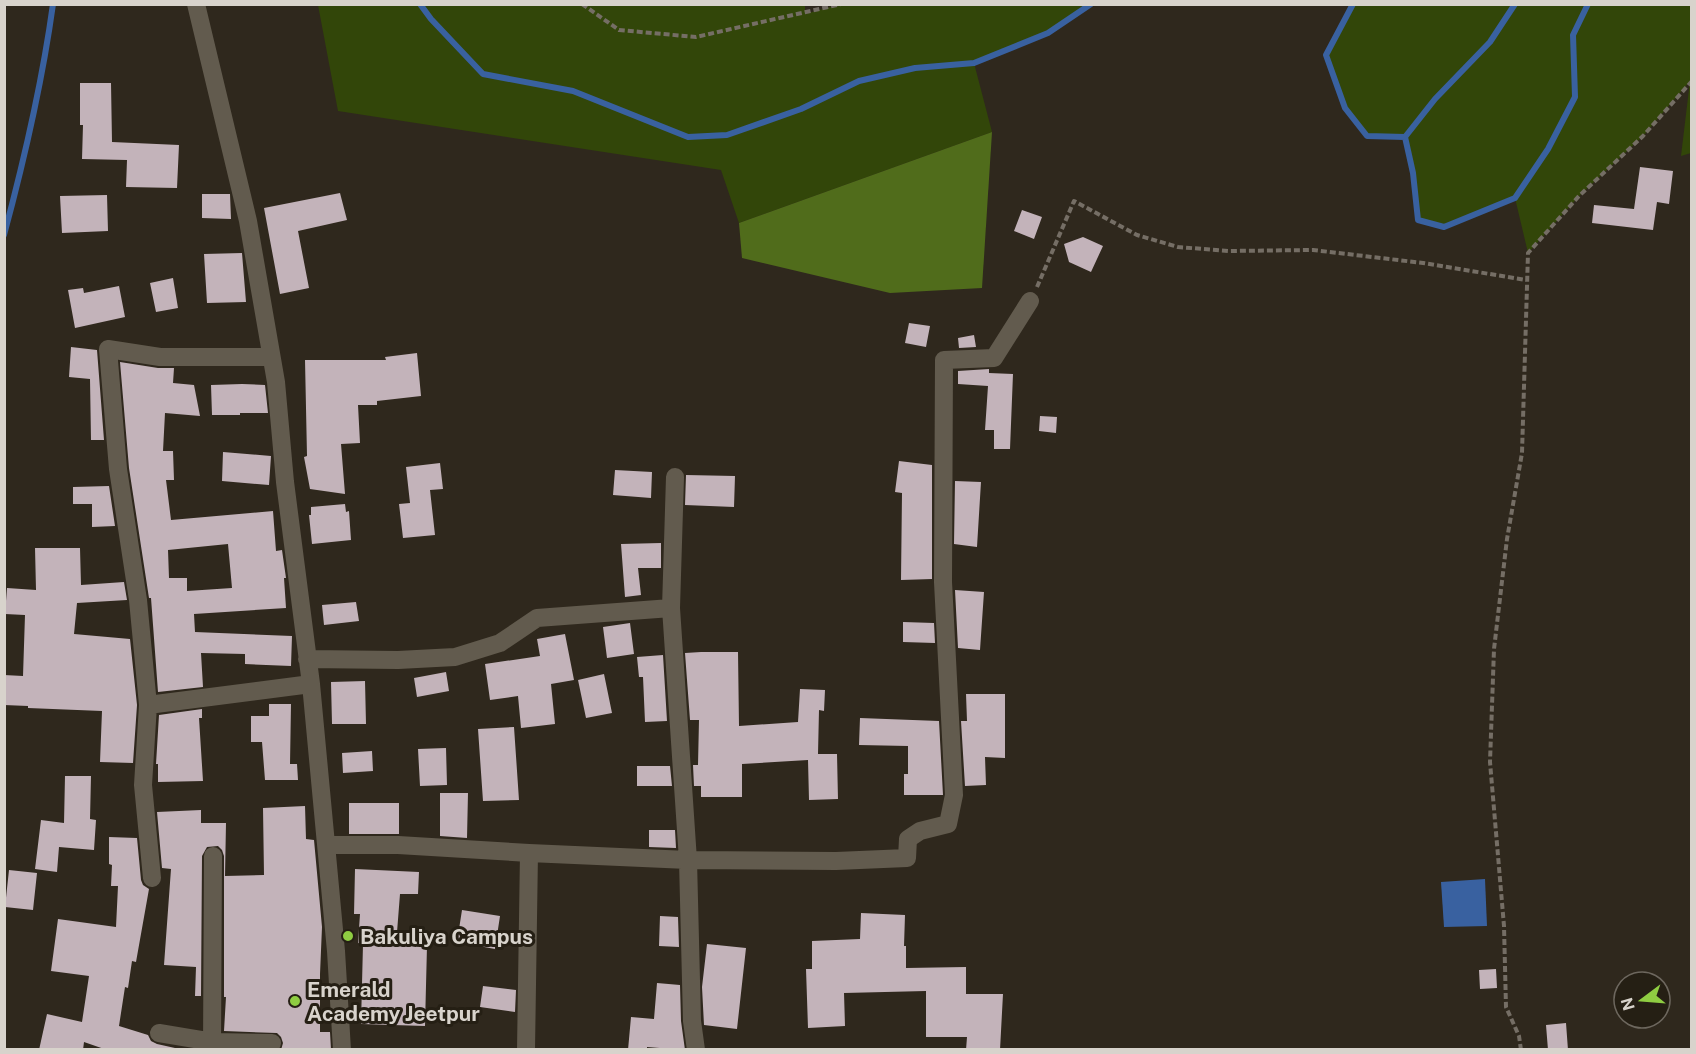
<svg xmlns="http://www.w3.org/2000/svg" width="1696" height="1054" font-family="'Public Sans',sans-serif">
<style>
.green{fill:#324609}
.forest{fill:#506c1b}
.water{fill:#3961a0}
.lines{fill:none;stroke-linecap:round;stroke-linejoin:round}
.stream{stroke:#3961a0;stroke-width:6}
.building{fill:#c3b3ba;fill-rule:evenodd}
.path{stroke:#756e65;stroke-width:4;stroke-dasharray:6 3;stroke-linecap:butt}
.street{stroke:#625b4e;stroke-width:18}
.poi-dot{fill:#8fcd42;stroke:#251f14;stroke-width:2}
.labels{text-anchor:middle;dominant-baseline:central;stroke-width:6;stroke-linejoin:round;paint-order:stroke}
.poi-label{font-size:21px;font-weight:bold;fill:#d8d3cc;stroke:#251f14;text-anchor:start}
</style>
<rect width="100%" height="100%" fill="#2f281d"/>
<!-- green -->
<path class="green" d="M 841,4 L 1091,5 L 1048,33 L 974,63 L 992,132 L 739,223 L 721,170 L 338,111 L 318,5 L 805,5 L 805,14 Z
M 1353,5 L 1691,5 L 1691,153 L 1681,156 L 1690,81 L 1643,136 L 1579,196 L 1528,253 L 1515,198 L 1444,227 L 1418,220 L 1413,173 L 1405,137 L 1367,136 L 1345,108 L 1326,55 Z"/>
<!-- forest -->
<path class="forest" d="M 992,132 L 982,288 L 890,293 L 742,258 L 739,223 Z"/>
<!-- water -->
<path class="water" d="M 1485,879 L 1487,926 L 1444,927 L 1441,882 Z"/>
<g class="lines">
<!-- stream -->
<path class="stream" d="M 420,4 L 431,19 L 483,74 L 573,91 L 688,137 L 727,135 L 801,109 L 859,81 L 915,68 L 974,63 L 1048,33 L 1091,4
M 1353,4 L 1326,55 L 1345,108 L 1367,136 L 1405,137 L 1435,99 L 1490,42 L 1515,4
M 1405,137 L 1413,173 L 1418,220 L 1444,227 L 1515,198 L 1548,149 L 1575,97 L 1573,35 L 1588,4
M 4,235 C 25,157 42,84 53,4"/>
</g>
<!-- building -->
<path class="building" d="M 80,83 L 111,83 L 112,142 L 179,145 L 177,188 L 126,187 L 127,160 L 82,159 L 83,125 L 80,125 Z
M 1640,167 L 1673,171 L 1669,204 L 1657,202 L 1653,230 L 1592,223 L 1594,205 L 1634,209 Z
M 340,193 L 347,220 L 298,231 L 309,288 L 280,294 L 264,208 Z
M 202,194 L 230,194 L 231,219 L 202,218 Z
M 107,195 L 108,231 L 62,233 L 60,196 Z
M 1022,210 L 1042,217 L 1034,239 L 1014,231 Z
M 1083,237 L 1103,246 L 1091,272 L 1069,262 L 1064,244 Z
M 242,253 L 246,302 L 207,303 L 204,254 Z
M 173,278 L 178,308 L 156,312 L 150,283 Z
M 119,286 L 125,317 L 75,328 L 68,290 L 83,288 L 84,293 Z
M 909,323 L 930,326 L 926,347 L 905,343 Z
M 974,335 L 976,347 L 959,348 L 958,338 Z
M 71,347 L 97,350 L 104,440 L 91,440 L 90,379 L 69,377 Z
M 417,353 L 421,396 L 377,401 L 377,405 L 358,405 L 360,443 L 341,444 L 345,494 L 310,489 L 304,457 L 307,456 L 305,360 L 386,360 L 385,357 Z
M 120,362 L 158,368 L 174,368 L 173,383 L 194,385 L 200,416 L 165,413 L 163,451 L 173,451 L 174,480 L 166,480 L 171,520 L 273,511 L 276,551 L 282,550 L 286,578 L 284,578 L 286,608 L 194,614 L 195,632 L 292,636 L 291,666 L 245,664 L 245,654 L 201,653 L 203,687 L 158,692 L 151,598 L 149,598 L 129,468 ZM 228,544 L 232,588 L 187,591 L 187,578 L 169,578 L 168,550 Z
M 989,369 L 989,374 L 989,373 L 1013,374 L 1010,449 L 994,449 L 994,430 L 985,430 L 988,386 L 958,384 L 958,371 Z
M 242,384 L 265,385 L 268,413 L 240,413 L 240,415 L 212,415 L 211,385 Z
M 1040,416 L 1057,417 L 1056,433 L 1039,431 Z
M 223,452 L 271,456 L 269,485 L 222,481 Z
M 899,461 L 932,465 L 932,579 L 901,580 L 902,493 L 895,492 Z
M 440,463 L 443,489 L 430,490 L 435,535 L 403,538 L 399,504 L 410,503 L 406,467 Z
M 615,470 L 652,472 L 651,498 L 613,495 Z
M 686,475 L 735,476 L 734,507 L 685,505 Z
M 955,481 L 981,482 L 977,547 L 954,544 Z
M 109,486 L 115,526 L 92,527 L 92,504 L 73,504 L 73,487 Z
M 345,504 L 346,512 L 349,511 L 351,540 L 312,544 L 309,515 L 311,515 L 311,507 Z
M 661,543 L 661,568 L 638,568 L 641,595 L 625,597 L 621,544 Z
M 35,548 L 80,548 L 81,585 L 124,582 L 127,600 L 77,603 L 74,634 L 130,639 L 137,705 L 133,763 L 100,762 L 102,711 L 28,708 L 28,706 L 4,705 L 4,675 L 23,676 L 25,615 L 5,614 L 7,588 L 36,590 Z
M 955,590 L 984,592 L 980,650 L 958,648 Z
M 356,602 L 359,621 L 324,625 L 322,605 Z
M 903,622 L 934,623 L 935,643 L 903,642 Z
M 630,623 L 634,654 L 607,658 L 603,627 Z
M 565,634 L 574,680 L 551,684 L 555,724 L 521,728 L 518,696 L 490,700 L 485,664 L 540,656 L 537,639 Z
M 701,652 L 738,652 L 739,726 L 798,722 L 800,689 L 825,690 L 824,711 L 819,710 L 818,754 L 837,754 L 838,799 L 809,800 L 808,760 L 742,764 L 742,797 L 701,797 L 701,786 L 694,786 L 693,765 L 698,765 L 699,720 L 690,720 L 685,653 Z
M 663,655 L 667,721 L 645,722 L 643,677 L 639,677 L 637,657 Z
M 446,672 L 449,691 L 417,697 L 414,678 Z
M 604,674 L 612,713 L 586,718 L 578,680 Z
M 365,681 L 366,724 L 332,724 L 331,682 Z
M 966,694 L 1005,694 L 1005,758 L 985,757 L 986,785 L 965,786 L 961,721 L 967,721 Z
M 269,704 L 291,704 L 290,764 L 297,764 L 298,780 L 265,780 L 262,742 L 251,742 L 251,716 L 269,716 Z
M 202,709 L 202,718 L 199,718 L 203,781 L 158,782 L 158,764 L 156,764 L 159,715 Z
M 860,718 L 939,721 L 943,795 L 904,795 L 904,774 L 908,774 L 908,746 L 859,745 Z
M 514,727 L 519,800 L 483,801 L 478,729 Z
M 446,748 L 447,785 L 420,786 L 418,749 Z
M 372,751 L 373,771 L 343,773 L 342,753 Z
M 637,766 L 670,766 L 672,786 L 637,786 Z
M 65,776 L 91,776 L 90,819 L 96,820 L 94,850 L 59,847 L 57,872 L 35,869 L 41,820 L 64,823 Z
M 440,793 L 468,793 L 467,838 L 440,836 Z
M 349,803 L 399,803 L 399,834 L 349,834 Z
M 305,806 L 306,839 L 314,840 L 322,927 L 320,974 L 320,1032 L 330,1032 L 331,1050 L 281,1050 L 283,1043 L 281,1037 L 277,1033 L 224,1031 L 226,997 L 224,997 L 224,856 L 222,850 L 218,846 L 207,847 L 202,856 L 201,996 L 195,996 L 196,967 L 164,965 L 171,869 L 162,868 L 157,812 L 201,810 L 201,823 L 226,823 L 225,876 L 264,875 L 263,808 Z
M 649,830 L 675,830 L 676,848 L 649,847 Z
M 109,837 L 137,838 L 141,880 L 143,885 L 149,889 L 136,962 L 132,961 L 128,988 L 125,987 L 119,1026 L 148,1035 L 151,1041 L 157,1044 L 184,1050 L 107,1050 L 84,1042 L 83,1050 L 39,1050 L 47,1014 L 82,1022 L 89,976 L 51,971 L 58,919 L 116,927 L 118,886 L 111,886 L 112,865 L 109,864 Z
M 355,869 L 419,872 L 418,894 L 400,894 L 396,945 L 427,946 L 425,1026 L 361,1024 L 363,944 L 358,943 L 360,914 L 354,914 Z
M 9,870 L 37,873 L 33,910 L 5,907 Z
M 462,910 L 500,916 L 495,949 L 457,942 Z
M 861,913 L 905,915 L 904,946 L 906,946 L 906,968 L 966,967 L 966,994 L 1003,994 L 1000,1050 L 966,1050 L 967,1037 L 926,1037 L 926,991 L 844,993 L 845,1026 L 808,1028 L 806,969 L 812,969 L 812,941 L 860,939 Z
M 660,916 L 678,917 L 679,947 L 659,946 Z
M 707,944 L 746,948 L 737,1029 L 704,1025 L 702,987 Z
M 1496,969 L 1497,988 L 1480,989 L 1479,970 Z
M 657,983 L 680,985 L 681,1021 L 685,1050 L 647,1047 L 647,1050 L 628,1050 L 631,1017 L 654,1019 Z
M 483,986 L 516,990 L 515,1012 L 480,1007 Z
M 1566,1023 L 1568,1050 L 1548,1050 L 1546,1025 Z"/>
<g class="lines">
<!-- path -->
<path class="path" d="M 582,4 L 619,30 L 696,37 L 841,4
M 1037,287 L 1074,201 L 1137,235 L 1178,247 L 1228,251 L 1313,250 L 1423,263 L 1526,280
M 1521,1050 L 1519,1036 L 1506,1007 L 1504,926 L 1490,762 L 1494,649 L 1507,539 L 1522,453 L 1528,253 L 1579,196 L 1643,136 L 1692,81"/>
<!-- street -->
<path class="street" d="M 196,4 L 248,221 L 276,382 L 285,482 L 311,684 L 336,951 L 342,1050
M 675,477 L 671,608 L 688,860 L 692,1021 L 696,1050
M 307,659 L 398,660 L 455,657 L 500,643 L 537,618 L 671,608
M 148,705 L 311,684
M 327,845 L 398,845 L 529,853 L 688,860 L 836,861 L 907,858 L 908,839 L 920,831 L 948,824 L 954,795 L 943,582 L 944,360 L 994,358 L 1030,301
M 152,878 L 143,785 L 148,705 L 138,600 L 118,469 L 108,349 L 160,357 L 271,357
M 159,1033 L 213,1042 L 272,1043
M 212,1050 L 213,856
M 526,1050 L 529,853"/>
</g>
<!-- markers -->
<g class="poi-dot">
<circle cx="348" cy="936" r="6"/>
<circle cx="295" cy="1001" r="6"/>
</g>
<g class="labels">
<!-- poi labels -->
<g class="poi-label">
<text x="360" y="936">Bakuliya Campus</text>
<text x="307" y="989">Emerald<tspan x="307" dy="24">Academy Jeetpur</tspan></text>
</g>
</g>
<!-- border -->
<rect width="1696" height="1054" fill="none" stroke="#d8d3cc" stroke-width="12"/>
<!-- north arrow -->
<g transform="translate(1642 1000) rotate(254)"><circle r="28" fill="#251f14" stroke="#6d675e" stroke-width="1.5"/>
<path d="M0-4.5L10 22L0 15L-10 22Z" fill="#8fcd42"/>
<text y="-9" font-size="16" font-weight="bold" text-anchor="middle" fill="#d8d3cc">N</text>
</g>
</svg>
